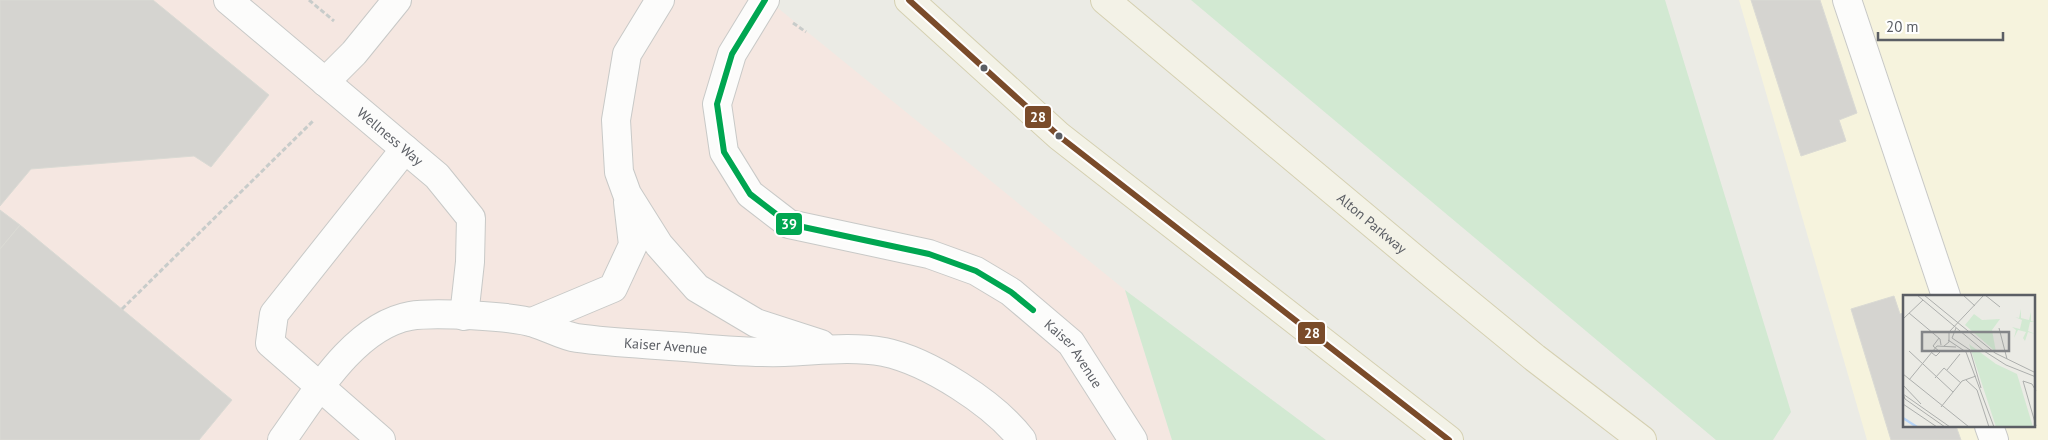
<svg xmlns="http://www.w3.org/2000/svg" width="2048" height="440" font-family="'PT Sans',sans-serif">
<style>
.commercial{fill:#f6f3dd;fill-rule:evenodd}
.medical{fill:#f5e7e1}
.green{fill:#d2e9d2}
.building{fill:#d5d4d0;stroke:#dadad4}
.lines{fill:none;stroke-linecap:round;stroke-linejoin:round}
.minor-casing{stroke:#c8c9c7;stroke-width:30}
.major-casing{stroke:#d5d0b1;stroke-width:30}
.path{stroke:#c8ccca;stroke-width:3;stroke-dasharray:5 2.5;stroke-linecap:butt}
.minor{stroke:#fcfcfb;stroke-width:28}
.major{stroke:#f3f2e7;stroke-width:28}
.bus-1-casing{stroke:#fff;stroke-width:10}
.bus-2-casing{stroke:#fff;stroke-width:10}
.bus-1{stroke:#00a651;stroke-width:6}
.bus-2{stroke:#7a4b2a;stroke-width:6}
.bus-dot{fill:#5b5e64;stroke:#fff;stroke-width:2}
.labels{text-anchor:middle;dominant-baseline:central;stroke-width:4;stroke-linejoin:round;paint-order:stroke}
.street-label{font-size:14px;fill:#5b5e64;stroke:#fff}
.inset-river{fill:none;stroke:#b8d5f7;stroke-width:2.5}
.inset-road{fill:none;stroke:#adafad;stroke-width:1}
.view{fill:#838588;fill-opacity:0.15;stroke:#838588;stroke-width:2.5}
.inset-edge{fill:none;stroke:#5b5e64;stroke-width:2.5}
.line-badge{stroke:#fff;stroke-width:2}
.badge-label{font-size:14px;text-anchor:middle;font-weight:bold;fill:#fff}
</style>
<rect width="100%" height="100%" fill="#ebebe5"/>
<!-- commercial -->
<path class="commercial" d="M 1739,0 L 2048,0 L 2048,440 L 1867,440 ZM 1904,296 L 2034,296 L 2034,426 L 1904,426 Z"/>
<!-- medical -->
<path class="medical" d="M 0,0 L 768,0 L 1125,290 L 1172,440 L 0,440 Z"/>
<!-- green -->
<path class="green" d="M 1191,0 L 1665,0 L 1791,412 L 1773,440 L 1716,440 Z
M 1125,290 L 1326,440 L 1172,440 Z"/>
<!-- building -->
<path class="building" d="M 0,0 L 153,0 L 269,95 L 211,167 L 194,156 L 31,169 L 0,206 Z
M 1751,0 L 1820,0 L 1857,113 L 1839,120 L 1846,141 L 1801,156 Z
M 0,210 L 20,225 L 0,249 Z
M 20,225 L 232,400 L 199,440 L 0,440 L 0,249 Z
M 1894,296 L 1900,314 L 1904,313 L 1904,426 L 1956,426 L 1961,440 L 1891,440 L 1851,309 Z"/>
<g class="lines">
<defs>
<g id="minor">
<path id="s1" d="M 228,0 L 437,176 L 471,218 L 470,262 L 464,316"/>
<path d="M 660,0 L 627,54 L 616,120 L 619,172 L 627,194 L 659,245 L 697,288 L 756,323 L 821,344"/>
<path id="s2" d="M 765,0 L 732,54 L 717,104 L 724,152 L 750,194 L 789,224 L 929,254 L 976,271 L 1011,292 L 1071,343 L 1133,440"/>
<path d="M 1847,0 L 1946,296"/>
<path d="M 325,82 L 354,53 L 397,0"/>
<path d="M 532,322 L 613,288 L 633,245 L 628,202"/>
<path d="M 1989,426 L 1994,440"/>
<path id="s3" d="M 282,440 C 313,397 354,326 410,316 C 433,312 512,316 534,323 C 548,327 563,336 577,338 C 613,343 649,344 685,347 C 717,350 752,353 784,352 C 817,351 850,346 884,352 C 928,361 995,404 1022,440"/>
<path d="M 381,440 L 270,343 L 274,314 L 405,149"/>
</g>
<g id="major">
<path d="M 909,0 L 1059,136 L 1449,440"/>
<path id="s4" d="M 1105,0 L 1435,276 L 1535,358 L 1642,440"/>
</g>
</defs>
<!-- minor casing -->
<use href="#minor" class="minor-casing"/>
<!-- major casing -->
<use href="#major" class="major-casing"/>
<!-- path -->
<path class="path" d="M 309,0 L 334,21
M 793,23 L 806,32
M 122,309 L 314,120"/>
<!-- minor -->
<use href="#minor" class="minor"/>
<!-- major -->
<use href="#major" class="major"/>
<defs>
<path id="bus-1" d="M 765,0 L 732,54 L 717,104 L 724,152 L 750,194 L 789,224 L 929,254 L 976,271 L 1011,292 L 1033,310"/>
<path id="bus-2" d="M 909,0 L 1059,136 L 1449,440"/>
</defs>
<!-- bus-1 casing -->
<use href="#bus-1" class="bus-1-casing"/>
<!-- bus-2 casing -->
<use href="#bus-2" class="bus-2-casing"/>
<!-- bus-1 -->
<use href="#bus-1" class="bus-1"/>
<!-- bus-2 -->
<use href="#bus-2" class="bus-2"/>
</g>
<!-- markers -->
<g class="bus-dot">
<circle cx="984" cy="68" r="4.5"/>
<circle cx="1059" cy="136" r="4.5"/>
</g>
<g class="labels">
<!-- street labels -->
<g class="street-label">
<text stroke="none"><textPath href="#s1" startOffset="212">Wellness Way</textPath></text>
<text stroke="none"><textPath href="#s4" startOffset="348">Alton Parkway</textPath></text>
<text stroke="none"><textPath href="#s3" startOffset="442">Kaiser Avenue</textPath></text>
<text stroke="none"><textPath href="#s2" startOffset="585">Kaiser Avenue</textPath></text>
</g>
</g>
<!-- overview -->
<g transform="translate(1903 295)">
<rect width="132" height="132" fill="#ebebe5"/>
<path d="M 118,14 L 118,23 L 126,25 L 128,17 L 128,26 L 132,27 L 127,27 L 125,36 L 132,39 L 125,37 L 122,46 L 120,43 L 123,37 L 115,35 L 111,43 L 113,35 L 109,32 L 117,34 L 119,25 L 112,22 L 116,23 ZM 71,19 L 79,25 L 97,24 L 89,35 L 93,57 L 62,30 ZM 66,49 L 93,69 L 114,79 L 130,132 L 93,132 Z" fill="#d2e9d2"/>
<path class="inset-river" d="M 0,123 L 14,132"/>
<path class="inset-road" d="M 14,0 L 81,56 L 103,70 L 133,82M 21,0 L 92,58 L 133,78M 60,0 L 72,11M 82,0 L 97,12M 6,18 L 37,44 L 38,50M 0,24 L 20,5M 53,33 L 49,43 L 67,55 L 78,93M 96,33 L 104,64M 45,45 L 63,57 L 91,132M 41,51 L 46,47 L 46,37 L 81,0M 6,56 L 50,97M 29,58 L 33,61 L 37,57 L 30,51 L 36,43M 44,75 L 57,59M 0,79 L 66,132M 32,83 L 41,73 L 58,88M 6,85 L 34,51 L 53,52M 63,85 L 74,95 L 86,132M 0,90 L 18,109M 133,96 L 129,89 L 120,86 L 133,131M 0,99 L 47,132M 0,99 L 2,104 L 42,132M 0,109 L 34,132M 38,112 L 59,86 L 73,81"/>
<path class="view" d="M 19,37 L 106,37 L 106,56 L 19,56 Z"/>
<rect width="132" height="132" class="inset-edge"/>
</g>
<g class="line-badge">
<rect x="1024" y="105" width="28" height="24" rx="5" fill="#7a4b2a"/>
<rect x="775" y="212" width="28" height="24" rx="5" fill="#00a651"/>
<rect x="1297" y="321" width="29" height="24" rx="5" fill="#7a4b2a"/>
</g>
<g class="badge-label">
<text x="1038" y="122">28</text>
<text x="789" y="229">39</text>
<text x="1312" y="338">28</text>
</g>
<!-- scale -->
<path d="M1878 32v8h125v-8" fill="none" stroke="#5b5e64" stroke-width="2.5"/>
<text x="1886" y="32" font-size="15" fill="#5b5e64" stroke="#ffffff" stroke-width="4" paint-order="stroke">20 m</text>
</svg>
